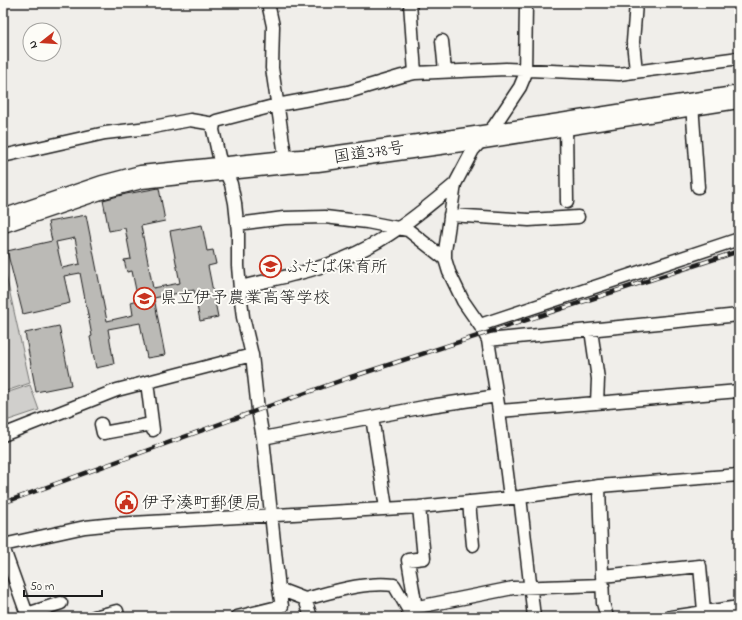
<svg xmlns="http://www.w3.org/2000/svg" width="742" height="620" font-family="'Indie Flower','Klee One',sans-serif">
<style>
.green{fill:#d0cfcc;stroke:#767674}
.building{fill:#bbbab6;stroke:#1c1c1c;fill-rule:evenodd}
.lines{fill:none;stroke-linecap:round;stroke-linejoin:round}
.street-casing{stroke:#1c1c1c;stroke-width:15}
.highway-casing{stroke:#1c1c1c;stroke-width:25}
.street{stroke:#fdfcf7;stroke-width:12}
.highway{stroke:#fdfcf7;stroke-width:22}
.rail-casing{stroke:#1c1c1c;stroke-width:4.5}
.rail{stroke:#fdfcf7;stroke-width:3;stroke-dasharray:9;stroke-linecap:butt}
.labels{text-anchor:middle;dominant-baseline:central;stroke-width:4;stroke-linejoin:round;paint-order:stroke}
.street-label{font-size:17px;fill:#1c1c1c;stroke:#fdfcf7}
.poi-label{font-size:17px;fill:#1c1c1c;stroke:#fdfcf7;text-anchor:start}
</style>
<rect width="100%" height="100%" fill="#f0eeea"/>
<filter id="ink" filterUnits="userSpaceOnUse"><feTurbulence type="fractalNoise" baseFrequency=".025" numOctaves="2"/><feDisplacementMap in="SourceGraphic" scale="8" xChannelSelector="R" yChannelSelector="G"/><feConvolveMatrix kernelMatrix="1 2 1 2 8 2 1 2 1" color-interpolation-filters="sRGB"/></filter>
<g filter="url(#ink)">
<!-- green -->
<path class="green" d="M 3,262 L 30,383 L 3,392 Z
M 30,385 L 39,410 L 3,422 L 3,394 Z"/>
<!-- building -->
<path class="building" d="M 159,188 L 165,221 L 141,226 L 153,288 L 180,283 L 170,231 L 202,225 L 207,251 L 213,250 L 216,264 L 208,266 L 218,317 L 200,321 L 194,290 L 154,298 L 165,355 L 147,358 L 140,323 L 108,329 L 114,364 L 96,368 L 90,337 L 92,336 L 80,273 L 64,276 L 70,303 L 23,314 L 7,251 L 52,241 L 48,222 L 86,215 L 107,321 L 133,315 L 131,302 L 138,300 L 132,271 L 127,272 L 124,260 L 131,259 L 125,228 L 109,231 L 103,200 L 126,194 ZM 75,238 L 80,264 L 62,268 L 56,242 Z
M 59,326 L 71,385 L 36,392 L 25,333 Z"/>
<g class="lines">
<defs>
<path id="street" d="M 268,3 L 273,26 L 272,68 L 286,162
M 410,3 L 415,73
M 636,3 L 633,42 L 636,71
M 442,41 L 445,71
M 692,104 L 698,187
M 566,124 L 567,202
M 3,156 L 105,133 L 148,128 L 190,120 L 214,124
M 450,215 L 529,220 L 578,217
M 237,224 L 284,218 L 325,217 L 367,222 L 408,230 L 445,259
M 240,287 C 283,277 328,269 368,247 C 400,230 427,207 455,184
M 480,325 L 739,239
M 591,330 L 598,379 L 597,403
M 488,340 L 739,315
M 147,382 L 153,430
M 499,411 L 739,391
M 372,417 L 386,508
M 101,424 L 103,433 L 152,424
M 3,435 L 117,390 L 252,355
M 263,438 L 424,407 L 497,396
M 599,486 L 603,603 L 607,617
M 510,497 L 499,411 L 488,340 L 481,327 L 463,301 L 449,272 L 445,259 L 445,251 L 455,184 L 473,150 L 494,126 L 520,87 L 525,75 L 526,3
M 520,497 L 534,617
M 469,502 L 473,545
M 3,545 L 85,527 L 114,524 L 419,507 L 520,497 L 599,486 L 739,475
M 3,547 L 28,617
M 602,576 L 700,566 L 704,611
M 305,599 C 332,592 366,581 394,585 L 408,609 L 409,617
M 416,608 L 408,560 L 424,558 L 419,507
M 408,609 L 513,588 L 603,585
M 27,614 L 61,603
M 94,617 L 117,611 L 118,617
M 237,617 L 282,606 L 279,589
M 311,617 L 305,599 L 279,589 L 263,438 L 258,410 L 252,355 L 243,317 L 241,300 L 238,266 L 238,232 L 235,203 L 231,184 L 219,157 L 213,130 L 214,124 L 216,121 L 277,105 L 348,92 L 402,76 L 415,73 L 506,69 L 619,74 L 739,58
M 671,617 L 739,607"/>
<path id="highway" d="M 3,221 L 103,187 L 141,177 L 286,162 L 317,160 L 483,137 L 739,97"/>
</defs>
<!-- street casing -->
<use href="#street" class="street-casing"/>
<!-- highway casing -->
<use href="#highway" class="highway-casing"/>
<!-- street -->
<use href="#street" class="street"/>
<!-- highway -->
<use href="#highway" class="highway"/>
<defs>
<path id="rail" d="M 3,503 L 258,410 L 348,378 L 739,251"/>
</defs>
<!-- rail casing -->
<use href="#rail" class="rail-casing"/>
<!-- rail -->
<use href="#rail" class="rail"/>
</g>
</g>
<!-- icons -->
<defs>
<symbol id="school-ring" viewBox="-11 -11 22 22"><circle r="9.5" fill="#fdfcf7" stroke="#c8321e" stroke-width="1.5"/><path d="M0-5L7-2L0 1L-7-2ZM-4 1L0 2.5L4 1V4Q0 6-4 4Z" fill="#c8321e"/></symbol>
<symbol id="civic-ring" viewBox="-11 -11 22 22"><circle r="9.5" fill="#fdfcf7" stroke="#c8321e" stroke-width="1.5"/><path d="M-.6-6.5H3V-4.5H.6V-3L4-1V1h2V6H-6V1h2V-1L-.6-3ZM-1.2 2.5V6h2.4V2.5Z" fill="#c8321e"/></symbol>
</defs>
<g fill-rule="evenodd">
<use href="#school-ring" x="258" y="254" width="25" height="25"/>
<use href="#school-ring" x="132" y="286" width="25" height="25"/>
<use href="#civic-ring" x="114" y="490" width="25" height="25"/>
</g>
<g class="labels">
<!-- street labels -->
<g class="street-label">
<text transform="translate(369 153) rotate(-8)">国道378号</text>
</g>
<!-- poi labels -->
<g class="poi-label">
<text x="286" y="267">ふたば保育所</text>
<text x="160" y="298">県立伊予農業高等学校</text>
<text x="142" y="503">伊予湊町郵便局</text>
</g>
</g>
<!-- margin -->
<rect width="742" height="620" fill="none" stroke="#fdfcf7" stroke-width="16"/>
<rect x="8" y="8" width="726" height="604" fill="none" stroke="#1c1c1c" stroke-width="1.5" filter="url(#ink)"/>
<!-- north arrow -->
<g transform="translate(42 42) rotate(253)"><circle r="19" fill="#fdfcf7" stroke="#a3a29f"/>
<path d="M0-3L7 15L0 10L-7 15Z" fill="#c8321e"/>
<text y="-6" font-size="11" font-weight="bold" text-anchor="middle" fill="#1c1c1c">N</text>
</g>
<!-- scale -->
<path d="M24 590v6h78v-6" fill="none" stroke="#1c1c1c" stroke-width="2"/>
<text x="30" y="590" font-size="12" fill="#1c1c1c" stroke="#fdfcf7" stroke-width="3" paint-order="stroke">50 m</text>
</svg>
